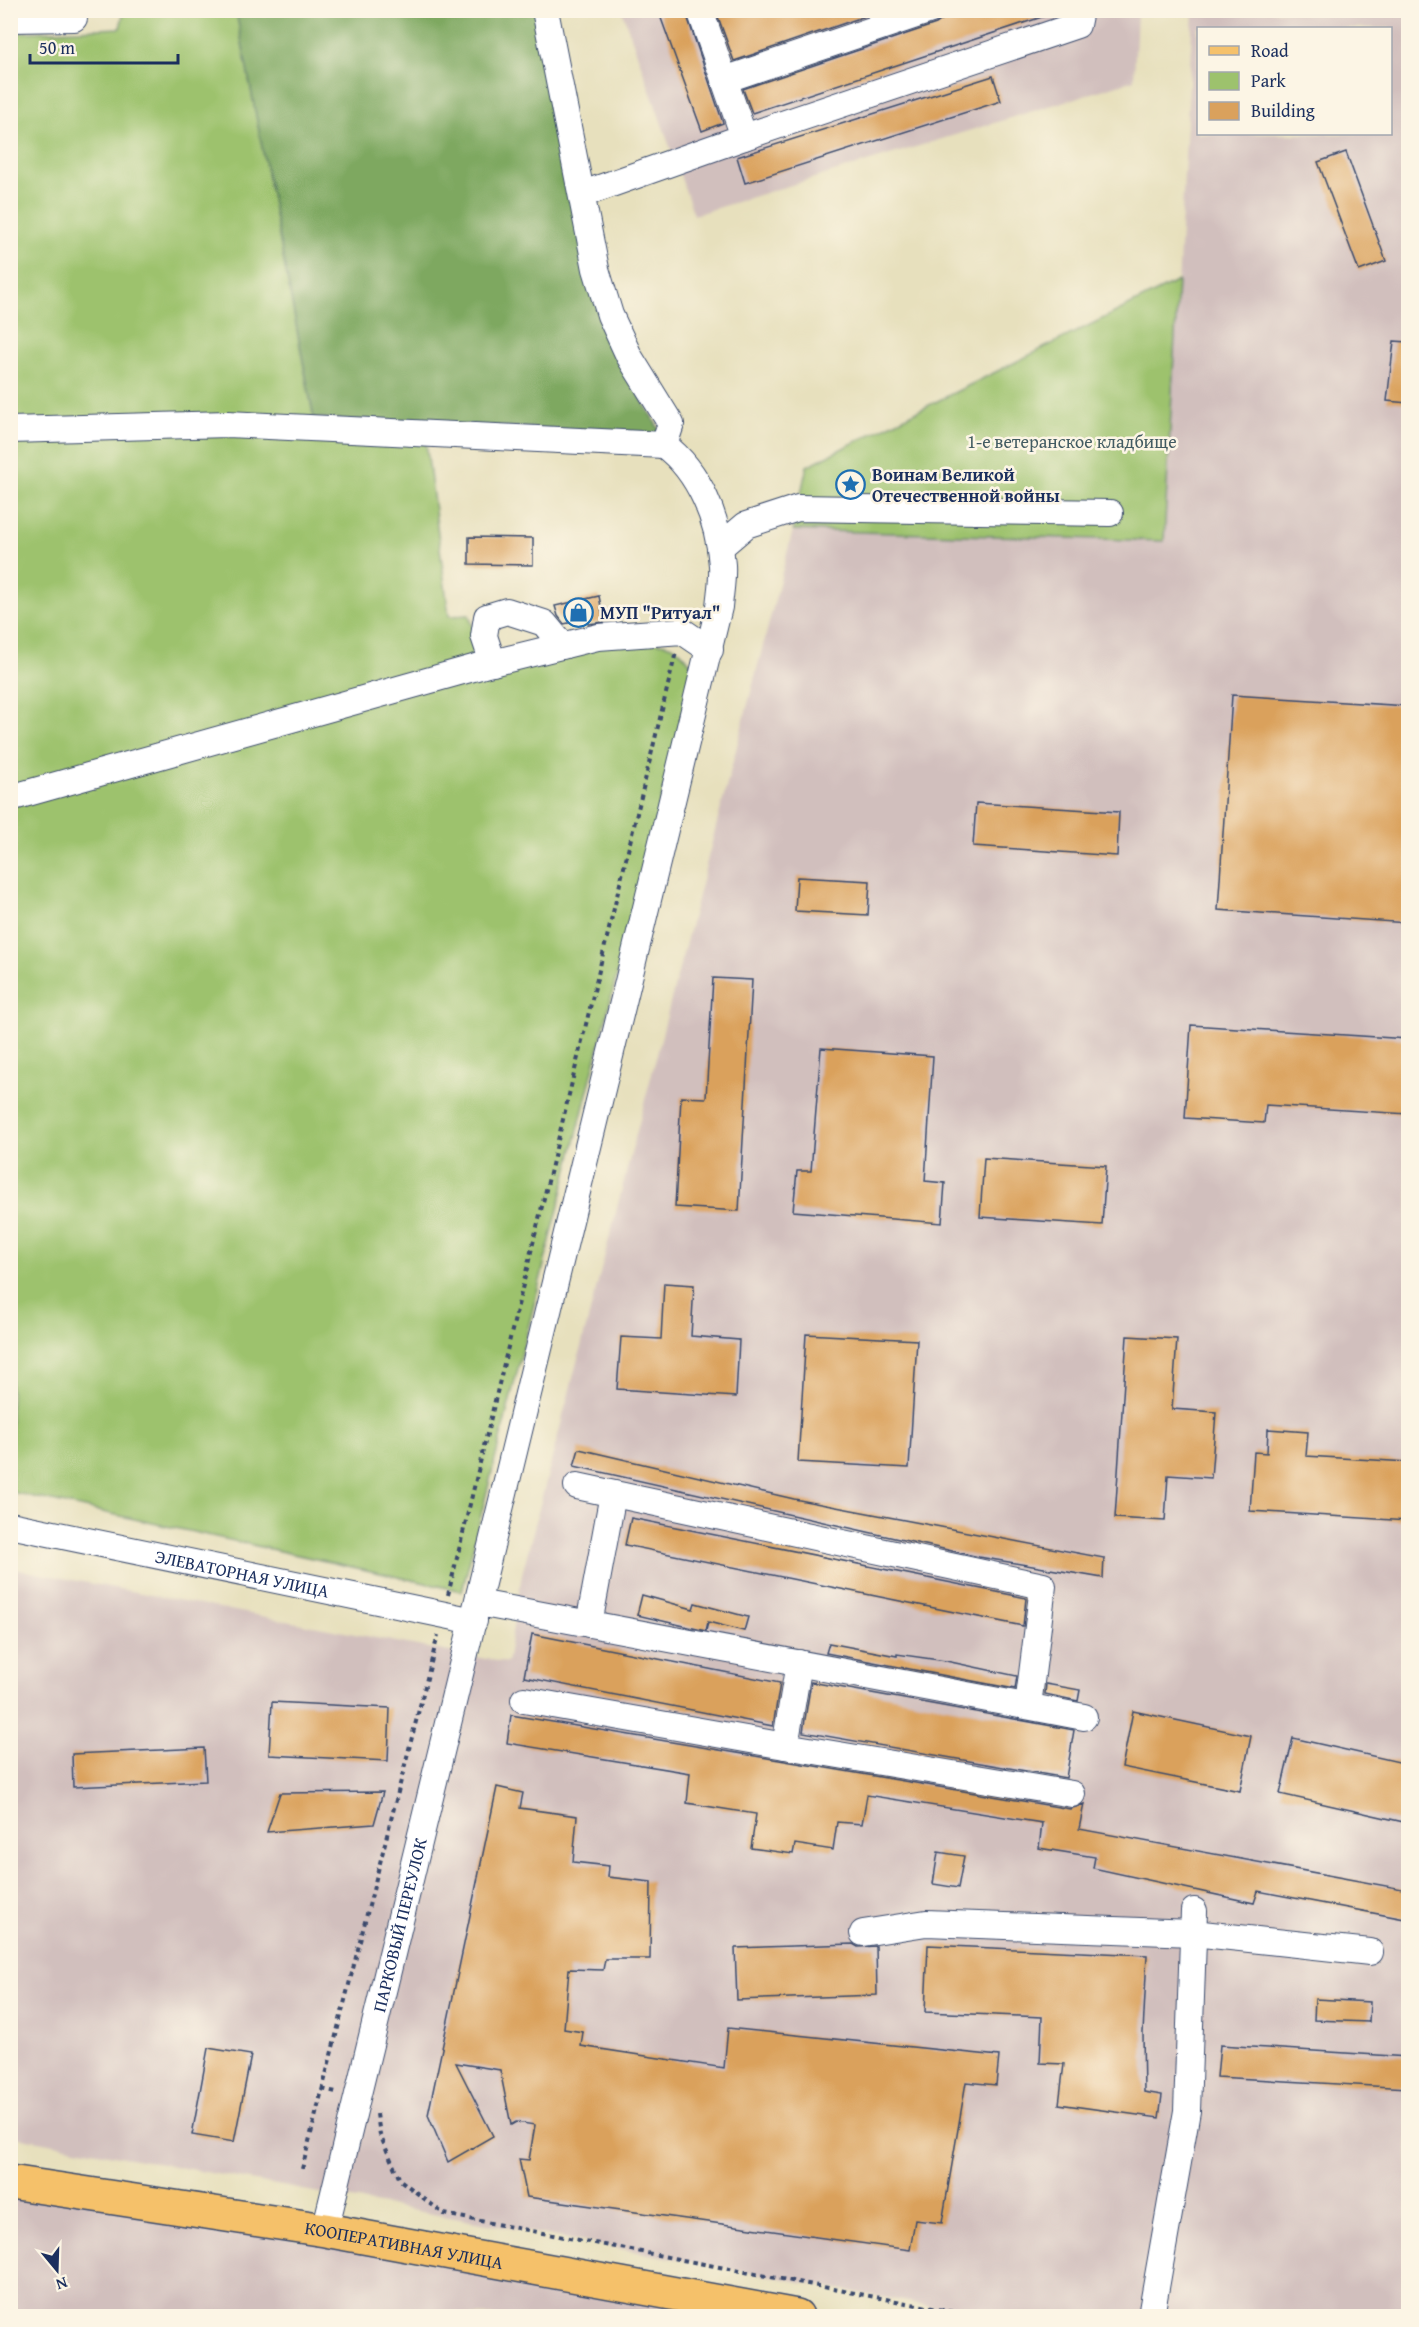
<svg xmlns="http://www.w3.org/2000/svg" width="1419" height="2327" font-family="'Gentium Book Plus',serif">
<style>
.industrial{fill:#d1bfbd;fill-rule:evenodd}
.green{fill:#9dc26d;stroke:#5c7866;stroke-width:1.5}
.forest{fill:#7ea860;stroke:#4c6c5f;stroke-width:1.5}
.building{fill:#daa15c}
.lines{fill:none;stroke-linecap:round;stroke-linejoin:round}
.minor-casing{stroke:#3a4a6c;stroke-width:28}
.major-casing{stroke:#3a4a6c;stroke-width:36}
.path{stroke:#3a4a6c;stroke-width:4;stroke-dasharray:4.5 4.5;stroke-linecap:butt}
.minor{stroke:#fff;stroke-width:26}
.major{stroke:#f5c16b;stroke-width:33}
.labels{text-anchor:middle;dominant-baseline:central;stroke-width:5;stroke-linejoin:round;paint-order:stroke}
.park-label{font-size:18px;fill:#425b62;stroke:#fcf5e5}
.poi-label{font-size:18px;font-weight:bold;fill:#1b2f5e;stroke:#fcf5e5;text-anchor:start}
.street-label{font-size:18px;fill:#1b2f5e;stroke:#fcf5e5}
</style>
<rect width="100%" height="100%" fill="#fcf5e5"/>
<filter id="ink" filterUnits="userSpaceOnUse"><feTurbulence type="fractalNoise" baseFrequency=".0167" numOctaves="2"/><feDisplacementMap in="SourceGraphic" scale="12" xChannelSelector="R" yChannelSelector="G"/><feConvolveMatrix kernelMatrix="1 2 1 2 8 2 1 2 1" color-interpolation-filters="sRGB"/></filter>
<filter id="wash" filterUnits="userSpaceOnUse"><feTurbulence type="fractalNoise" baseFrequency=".008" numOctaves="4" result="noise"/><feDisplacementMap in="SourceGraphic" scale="24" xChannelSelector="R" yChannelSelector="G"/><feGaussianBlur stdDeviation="1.35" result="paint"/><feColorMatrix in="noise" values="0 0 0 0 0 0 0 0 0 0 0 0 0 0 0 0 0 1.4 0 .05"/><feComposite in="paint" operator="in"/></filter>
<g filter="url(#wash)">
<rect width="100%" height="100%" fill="#e7e0bd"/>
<!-- industrial -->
<path class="industrial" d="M 622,11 L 1137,11 L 1134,80 L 694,215 Z
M 1193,11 L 1408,11 L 1408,2316 L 984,2316 L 11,2136 L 10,1568 L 507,1663 L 522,1574 L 793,530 L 1164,540 ZM 1198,28 L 1390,28 L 1390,134 L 1198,134 Z
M 11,2187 L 724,2316 L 11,2316 Z"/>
<!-- green -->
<path class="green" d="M 124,11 L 236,11 L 317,435 L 426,443 L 449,616 L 469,615 L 486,671 C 526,662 641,628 676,648 C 683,652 689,662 694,668 L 462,1591 L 11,1492 L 10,33 L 120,28 Z
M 1178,281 L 1164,541 L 793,530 L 807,466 Z"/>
<!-- forest -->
<path class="forest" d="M 236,11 L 535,11 L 618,359 L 662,434 L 314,418 Z"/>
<g id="blocks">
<!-- building -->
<path class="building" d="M 658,10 L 685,10 L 723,123 L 702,131 Z
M 729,10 L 883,10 L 734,61 L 717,14 Z
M 946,10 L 1051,10 L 1051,14 L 752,113 L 743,89 L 936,24 L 943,19 Z
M 993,76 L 1001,101 L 745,183 L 737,157 Z
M 1346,152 L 1386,261 L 1359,271 L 1318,162 Z
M 1394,341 L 1408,342 L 1408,403 L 1387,401 Z
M 469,537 L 533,538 L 533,565 L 469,564 Z
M 599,596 L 604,622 L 588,624 L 587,619 L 564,624 L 558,616 L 555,606 Z
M 1232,695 L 1408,706 L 1408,923 L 1218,910 Z
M 976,803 L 1119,812 L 1117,856 L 973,846 Z
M 797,877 L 870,881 L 868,915 L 795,911 Z
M 713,978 L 752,980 L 739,1211 L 675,1207 L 681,1097 L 706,1098 Z
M 1191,1025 L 1408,1039 L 1408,1114 L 1266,1105 L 1264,1123 L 1185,1118 Z
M 821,1048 L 933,1056 L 925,1181 L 945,1183 L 942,1223 L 793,1211 L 797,1171 L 811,1171 Z
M 984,1158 L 1106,1166 L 1102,1225 L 980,1217 Z
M 664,1283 L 694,1285 L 691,1336 L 739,1340 L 736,1397 L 617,1389 L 621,1337 L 661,1339 Z
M 806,1334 L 917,1340 L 909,1468 L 798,1462 Z
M 1127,1336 L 1177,1339 L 1172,1409 L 1216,1412 L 1211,1478 L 1168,1475 L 1165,1521 L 1115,1518 Z
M 1268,1429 L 1308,1432 L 1306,1456 L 1408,1462 L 1408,1521 L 1250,1511 L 1254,1452 L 1267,1453 Z
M 579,1449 L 794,1499 L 1104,1558 L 1103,1578 L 979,1557 L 574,1466 Z
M 631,1518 L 1026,1598 L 1023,1626 L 625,1545 Z
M 642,1595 L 693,1609 L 695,1603 L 748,1617 L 744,1631 L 708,1622 L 706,1631 L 637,1615 Z
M 532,1634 L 780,1683 L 773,1726 L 524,1677 Z
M 829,1643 L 897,1656 L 897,1654 L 946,1661 L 1017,1676 L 1015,1689 L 826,1653 Z
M 811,1682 L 1074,1730 L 1066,1778 L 803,1732 Z
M 1046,1684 L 1080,1690 L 1078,1701 L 1045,1694 Z
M 272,1702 L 390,1708 L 388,1761 L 269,1755 Z
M 1133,1711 L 1251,1736 L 1240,1791 L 1122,1767 Z
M 511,1715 L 1070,1809 L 1084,1804 L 1079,1829 L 1408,1890 L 1408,1904 L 1405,1919 L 1258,1891 L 1254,1903 L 1093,1868 L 1095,1857 L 1039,1848 L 1042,1823 L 867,1795 L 862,1824 L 837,1822 L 833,1850 L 795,1844 L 793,1854 L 751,1848 L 756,1814 L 687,1803 L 690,1773 L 507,1743 Z
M 1293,1738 L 1408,1764 L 1408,1823 L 1280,1794 Z
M 204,1748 L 206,1781 L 73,1787 L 72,1754 Z
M 497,1787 L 523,1793 L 520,1808 L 577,1816 L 573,1862 L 609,1866 L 608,1877 L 651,1882 L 650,1959 L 605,1959 L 603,1970 L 569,1969 L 564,2029 L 583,2032 L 581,2046 L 724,2068 L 728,2028 L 999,2056 L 996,2085 L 966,2082 L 942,2223 L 915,2220 L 910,2250 L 527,2197 L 519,2159 L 529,2160 L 535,2125 L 516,2122 L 511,2125 L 500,2070 L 456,2063 L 493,2136 L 448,2162 L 428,2115 Z
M 383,1792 L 374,1824 L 267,1832 L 280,1793 Z
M 938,1852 L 964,1856 L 958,1888 L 933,1884 Z
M 853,1944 L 858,1947 L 876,1946 L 877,1995 L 737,2000 L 735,1948 Z
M 928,1945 L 1147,1955 L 1143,2033 L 1144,2092 L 1162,2095 L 1159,2118 L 1059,2104 L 1064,2064 L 1040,2063 L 1042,2017 L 925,2012 Z
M 1315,1999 L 1370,2002 L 1369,2022 L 1314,2020 Z
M 1220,2045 L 1408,2057 L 1408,2088 L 1217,2077 Z
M 208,2048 L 251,2055 L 234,2142 L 192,2135 Z"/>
</g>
</g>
<g filter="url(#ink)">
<use href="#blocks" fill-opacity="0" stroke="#3a4a6c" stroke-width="1.5"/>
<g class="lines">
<defs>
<g id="minor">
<path d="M 10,19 L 74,18"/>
<path d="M 724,80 L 931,10"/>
<path d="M 744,137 L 1077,25 L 1080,10"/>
<path d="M 583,194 L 744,137 L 700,10"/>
<path d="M 10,430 L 228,424 L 664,445"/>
<path d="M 720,547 L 746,525 L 798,508 L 1110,513"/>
<path d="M 493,663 L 484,636 L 487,617 L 507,611 L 544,623 L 563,646"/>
<path d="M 10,798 L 484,665 L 598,637 L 682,631 L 710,650"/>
<path d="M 577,1486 L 1043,1586 L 1028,1706"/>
<path id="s1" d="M 10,1525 L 474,1621"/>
<path d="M 478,1603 L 1084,1717"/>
<path d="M 589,1624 L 613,1494"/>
<path d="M 524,1700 L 785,1746 L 799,1663"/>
<path d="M 785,1746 L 1072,1794"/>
<path d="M 863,1933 L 926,1923 L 1193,1933 L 1370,1952"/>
<path id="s2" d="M 325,2230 L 719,607 C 720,594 723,579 722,565 C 719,521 700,472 664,445 L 671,424 L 629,356 L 610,315 L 596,269 L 545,10"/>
<path d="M 1151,2316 L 1187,2111 L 1194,1911"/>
</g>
<g id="major">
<path id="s3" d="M 10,2182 L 325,2230 L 797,2316"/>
</g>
</defs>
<!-- minor casing -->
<use href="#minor" class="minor-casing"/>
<!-- major casing -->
<use href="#major" class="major-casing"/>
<!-- path -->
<path class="path" d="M 448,1595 L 676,652
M 322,2089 L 336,2092
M 377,2114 L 380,2135 L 400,2180 L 444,2214 L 974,2316
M 302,2169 L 438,1635"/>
<!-- minor -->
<use href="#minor" class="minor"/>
<!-- major -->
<use href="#major" class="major"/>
</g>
</g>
<!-- icons -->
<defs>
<symbol id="sight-ring" viewBox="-11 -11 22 22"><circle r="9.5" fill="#fcf5e5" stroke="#1f6fb2" stroke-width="1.5"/><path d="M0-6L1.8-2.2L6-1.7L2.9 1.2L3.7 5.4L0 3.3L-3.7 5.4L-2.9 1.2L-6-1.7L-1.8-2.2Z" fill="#1f6fb2"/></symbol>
<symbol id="shop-ring" viewBox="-11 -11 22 22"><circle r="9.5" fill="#fcf5e5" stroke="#1f6fb2" stroke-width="1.5"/><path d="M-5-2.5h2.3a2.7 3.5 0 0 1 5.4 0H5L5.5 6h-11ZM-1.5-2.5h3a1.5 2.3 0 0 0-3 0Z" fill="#1f6fb2"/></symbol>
</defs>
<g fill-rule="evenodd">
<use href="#sight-ring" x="834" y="468" width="33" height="33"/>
<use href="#shop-ring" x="562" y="596" width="33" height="33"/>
</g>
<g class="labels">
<!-- park labels -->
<g class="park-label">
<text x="1072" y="441">1-е ветеранское кладбище</text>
</g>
<!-- poi labels -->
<g class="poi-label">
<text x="872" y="474">Воинам Великой<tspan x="872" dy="21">Отечественной войны</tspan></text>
<text x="600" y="612">МУП "Ритуал"</text>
</g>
<!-- street labels -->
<g class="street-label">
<text stroke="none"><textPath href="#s1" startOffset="237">ЭЛЕВАТОРНАЯ УЛИЦА</textPath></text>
<text stroke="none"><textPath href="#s2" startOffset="314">ПАРКОВЫЙ ПЕРЕУЛОК</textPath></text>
<text stroke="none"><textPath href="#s3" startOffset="399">КООПЕРАТИВНАЯ УЛИЦА</textPath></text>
</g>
</g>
<!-- margin -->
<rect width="1419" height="2327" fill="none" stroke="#fcf5e5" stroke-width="36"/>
<!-- legend -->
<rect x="1197" y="27" width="195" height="108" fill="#fcf5e5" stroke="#a2a6af" stroke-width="1.5"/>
<rect x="1209" y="46" width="30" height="9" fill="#f5c16b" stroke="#a2a6af" stroke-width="1.5"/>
<text x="1251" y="57" font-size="18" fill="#1b2f5e">Road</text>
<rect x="1209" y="72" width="30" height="18" fill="#9dc26d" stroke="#a2a6af" stroke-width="1.5"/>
<text x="1251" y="87" font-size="18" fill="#1b2f5e">Park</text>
<rect x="1209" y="102" width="30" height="18" fill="#daa15c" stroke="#a2a6af" stroke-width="1.5"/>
<text x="1251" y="117" font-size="18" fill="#1b2f5e">Building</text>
<!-- north arrow -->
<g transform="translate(57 2270) rotate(161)" stroke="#fcf5e5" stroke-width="4.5" paint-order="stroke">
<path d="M0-4.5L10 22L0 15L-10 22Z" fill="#1b2f5e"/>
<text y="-9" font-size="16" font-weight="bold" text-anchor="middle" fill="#1b2f5e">N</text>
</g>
<!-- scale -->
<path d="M30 54v9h148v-9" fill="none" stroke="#1b2f5e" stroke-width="3"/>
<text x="39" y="54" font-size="18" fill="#1b2f5e" stroke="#fcf5e5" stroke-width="4.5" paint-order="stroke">50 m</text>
</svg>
